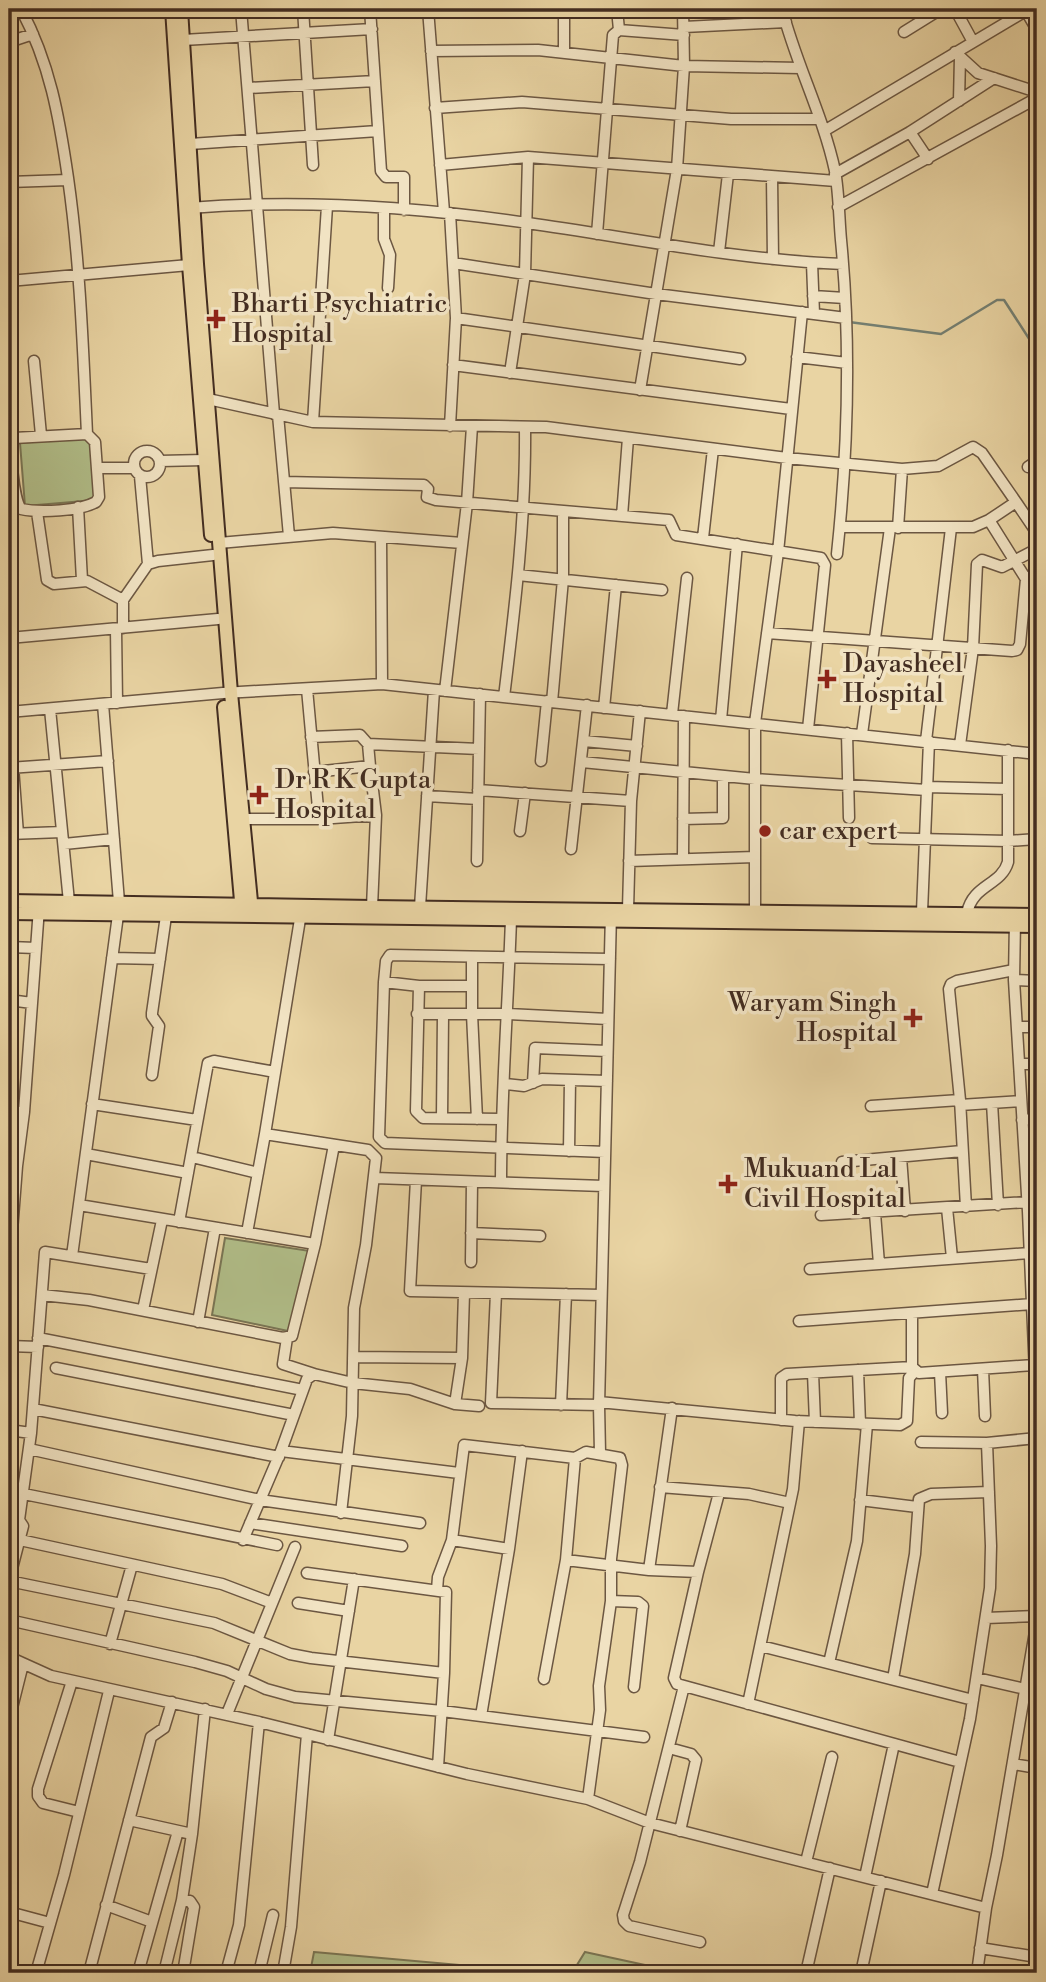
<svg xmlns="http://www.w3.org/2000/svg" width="1046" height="1982" font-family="'Libre Bodoni',serif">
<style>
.green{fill:#b1be89;stroke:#7a7655;stroke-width:2}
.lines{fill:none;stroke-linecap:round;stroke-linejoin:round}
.stream{stroke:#758073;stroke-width:2.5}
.minor-casing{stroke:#6c5742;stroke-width:13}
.major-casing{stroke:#432d21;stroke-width:16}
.minor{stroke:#f1e3c3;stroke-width:10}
.major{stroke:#e9d4a3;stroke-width:12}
.poi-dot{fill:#8f2418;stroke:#f1e3c3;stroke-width:2.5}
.labels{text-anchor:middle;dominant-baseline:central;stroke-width:7;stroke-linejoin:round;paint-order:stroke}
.poi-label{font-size:26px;fill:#432d21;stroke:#f1e3c3;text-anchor:start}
</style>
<rect width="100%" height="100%" fill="#e9d4a3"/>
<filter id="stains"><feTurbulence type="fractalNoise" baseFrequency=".00286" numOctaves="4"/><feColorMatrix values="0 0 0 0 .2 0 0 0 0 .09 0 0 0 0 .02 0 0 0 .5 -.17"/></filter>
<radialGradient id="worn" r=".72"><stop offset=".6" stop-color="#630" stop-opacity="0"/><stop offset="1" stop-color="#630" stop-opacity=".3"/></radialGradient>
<!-- green -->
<path class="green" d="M 90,437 L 96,500 L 25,506 L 20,443 Z
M 225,1238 L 310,1251 L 288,1331 L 212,1315 Z
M 314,1952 L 549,1973 L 310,1973 Z
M 585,1952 L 682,1973 L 572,1973 Z"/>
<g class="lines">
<!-- stream -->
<path class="stream" d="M 849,322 L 941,334 L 997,300 L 1004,300 L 1037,351"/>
<defs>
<path id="minor" d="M 21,9 C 50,64 59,116 68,178 C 80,262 83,348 87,434
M 241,9 L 274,414
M 303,9 L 313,165
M 370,9 L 381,171 L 386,177 L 404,177 L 404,210
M 428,9 L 444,212
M 564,9 L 564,52
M 617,9 L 619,30
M 782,9 C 796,64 823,115 835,171 C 839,193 839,218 841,240 C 851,344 848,450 837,554
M 955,9 L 973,42
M 1026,11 L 1037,30
M 684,27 L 786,22
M 904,32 L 941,9
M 183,40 L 372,29
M 9,42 L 33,34
M 431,51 L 538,50 L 684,66 L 800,68
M 955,52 L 978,73 L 1037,92
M 248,88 L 375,81
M 959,101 L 960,57
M 435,108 L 522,102 L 731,119 L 819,119
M 824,131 L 1029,9
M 910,132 L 928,159
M 190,144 L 378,131
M 440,165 L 528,157 L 836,181
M 835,174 L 910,132 L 994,78
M 772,177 L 773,259
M 9,182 L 68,180
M 838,207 L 1037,98
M 189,208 C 300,199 418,207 528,223 C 633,238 737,260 843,264
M 384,209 L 384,239 L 390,255 L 388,288
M 450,213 L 456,318 L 450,426
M 597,234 L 613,35 L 619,30 L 684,35
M 719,252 L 728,174
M 453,263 L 656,294 L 846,318
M 812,263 L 814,314
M 9,281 L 189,265
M 813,296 L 845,298
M 456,318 L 740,359
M 797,357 L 847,363
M 34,361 L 41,435
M 453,365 L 791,409
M 510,373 L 525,274 L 528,157
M 640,390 L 677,169 L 684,66 L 683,9
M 208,399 L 313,422 L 546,427 L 787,458 L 902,469 L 938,466 L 973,447 L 982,453 L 1016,502 L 989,520 L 973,527 L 840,527
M 278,415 L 289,536
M 313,422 L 327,206
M 87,434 L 95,442 L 99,497 L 96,502 C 80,511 40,513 21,509 C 14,500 8,449 14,438 Z
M134 464a13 13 0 1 1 26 0a13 13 0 1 1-26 0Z
M 160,461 L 204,460
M 1028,467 L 1037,461
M 98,468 L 134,468
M 140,476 L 148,564
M 284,482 L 424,485 L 428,489 L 427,497 L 436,500 L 669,520 L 676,535 L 821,558 L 825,565 L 808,729
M 1016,502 L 1037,533
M 78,507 L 82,580
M 37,512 L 47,580 L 54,584 L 87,581 L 123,600
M 622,516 L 628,438
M 989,520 L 1026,579
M 898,528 L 902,469
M 381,537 L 382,684
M 703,538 L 713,449
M 219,543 L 333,533 L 462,543
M 518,575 L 662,590
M 123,628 L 123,600 L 148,564 L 158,561 L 213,555
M 116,629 L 117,703
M 767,633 L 1012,651 L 1017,650 L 1020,644 L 1026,579 L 1037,574
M 9,638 L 218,619
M 307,689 L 319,819
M 445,691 L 467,503 L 472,426
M 504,697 C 515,607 526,517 525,427
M 552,702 L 563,579 L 563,511
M 103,704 L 119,902
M 604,708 L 616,585
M 50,709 L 69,902
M 9,712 L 223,693 L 382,684 L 1037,754
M 672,714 L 687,578
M 721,720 L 737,544
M 847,733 L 849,818
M 862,734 L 890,528
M 311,737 L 360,735 L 368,744 L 370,766 L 314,772
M 584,741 L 637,746
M 926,741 L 951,528
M 368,744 L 479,749
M 960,745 L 973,648 L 977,564 L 982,560 L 1002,567 L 1037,549
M 541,761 L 547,701
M 582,762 L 755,779 L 927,790
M 370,766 L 376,815 L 372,907
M 13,767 L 18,834
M 9,768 L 108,761
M 927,787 L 1008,789
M 478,790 L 631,801
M 427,796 L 478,799
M 244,819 L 319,819 L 376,815
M 683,819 L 723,818 L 723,776
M 520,831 L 525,793
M 9,834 L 62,832
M 872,838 L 1008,841 L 1037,839
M 64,844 L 114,839
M 571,849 L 587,705
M 683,858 L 684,716
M 477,861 L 480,694
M 629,861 L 755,857
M 420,907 L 434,690
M 628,909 L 631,801 L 640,711
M 755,910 L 755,723 L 778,552 L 802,312
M 922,912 L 929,741
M 967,913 C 973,884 1001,886 1008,862 L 1008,750
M 1015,920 L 1014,980 L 1028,1211 L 1037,1420
M 9,947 L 36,948
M 472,957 L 472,1014 L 477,1119
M 112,958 L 160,959
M 1014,980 L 1037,981
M 384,982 L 419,986 L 472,986
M 419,986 L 416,1111 L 423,1118 L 501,1119
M 9,1000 L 32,1003
M 417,1014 L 506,1014 L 608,1019
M 1017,1027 L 1037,1027
M 1019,1064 L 1037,1064
M 152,1075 L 159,1026 L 152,1016 L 152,1013 L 166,916
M 533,1083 L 535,1048 L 607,1051
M 505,1084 L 524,1086 L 542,1079 L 607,1081
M 992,1103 L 998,1205
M 92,1104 L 197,1120
M 960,1105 L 1021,1101
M 871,1106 L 960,1100
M 9,1112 L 24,1112
M 442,1118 L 443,1015
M 1022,1120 L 1037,1119
M 265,1134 L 368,1150 L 376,1158 L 366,1245 L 354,1308 L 352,1416 L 341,1513
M 569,1151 L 570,1080
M 605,1152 L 385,1143 L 379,1137 L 384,982 L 386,961 L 390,955 L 610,959
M 86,1154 L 188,1173
M 192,1157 L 258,1173
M 901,1157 L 905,1211
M 842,1162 L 962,1151
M 375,1178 L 604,1186
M 416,1180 L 410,1291 L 601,1295
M 501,1182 C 501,1094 508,1007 511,919
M 79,1205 L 315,1244
M 966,1207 L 960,1100 L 949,989 L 951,984 L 957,981 L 1014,970
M 947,1208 L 952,1258
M 875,1213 L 879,1264
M 821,1215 L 1027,1202
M 179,1222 L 208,1063 L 214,1061 L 275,1072
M 247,1233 L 265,1134 L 301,913
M 471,1233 L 540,1236
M 72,1256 L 118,915
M 471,1262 L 472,1182
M 810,1269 L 1030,1253
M 9,1270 L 17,1166 L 24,1112 L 39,908
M 496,1293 L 491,1403 L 599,1405
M 42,1295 L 89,1300 L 283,1338 L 292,1336 L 315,1244 L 334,1145
M 143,1310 L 162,1220
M 912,1313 L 912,1367
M 799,1321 L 1032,1304
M 198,1322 L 215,1228
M 38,1338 L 303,1390
M 287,1338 L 283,1364 L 314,1374
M 9,1346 L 38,1347
M 353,1357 L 462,1358
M 56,1368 L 294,1415
M 983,1369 L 985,1416
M 858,1370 L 860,1424
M 940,1372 L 942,1413
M 813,1373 L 815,1422
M 599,1402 L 795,1421 L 900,1425 L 907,1421 L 909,1378 L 915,1371
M 455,1404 L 462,1358 L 464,1293
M 561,1405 L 566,1294
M 33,1409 L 279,1457
M 781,1420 L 781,1378 L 787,1374 L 912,1367 L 919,1373 L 1034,1365
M 9,1430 L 31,1433
M 921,1442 L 987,1443 L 1037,1438
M 29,1449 L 260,1500 L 420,1523
M 281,1451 L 459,1473
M 600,1453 L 599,1405 L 611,913
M 660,1487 L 749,1494 L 790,1503
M 9,1491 L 277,1545
M 719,1493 L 698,1572 L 674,1678 L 677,1684 L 960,1762
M 860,1500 L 917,1507
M 9,1517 L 19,1520 L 23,1526 L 9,1580
M 19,1520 L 31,1433 L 45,1252 L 151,1269
M 250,1523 L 402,1546
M 20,1540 L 222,1584 L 272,1603
M 243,1540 L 281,1451 L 307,1379 L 314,1374 L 353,1383 L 410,1389 L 455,1404 L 479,1406
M 452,1540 L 509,1549
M 566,1560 L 649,1570 L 698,1572
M 649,1570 L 672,1408
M 307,1573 L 446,1592 L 444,1673 L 438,1767
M 9,1581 L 214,1623 L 290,1654 L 311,1658 L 444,1673
M 437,1590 L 438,1577 L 452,1540 L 464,1445 L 575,1458 L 586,1452 L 620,1458 L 622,1465 L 611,1559 L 611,1601 L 599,1686 L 600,1710 L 588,1799
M 611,1601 L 638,1602 L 643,1606 L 634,1687
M 298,1603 L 349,1611
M 986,1618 L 1037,1616
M 9,1620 L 195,1662 L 227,1671 L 266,1689 L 295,1697 L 442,1711 L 644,1737
M 110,1644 L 132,1565
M 761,1646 L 973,1700
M 9,1657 L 51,1676 L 259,1722 L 467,1774 L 588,1799 L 650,1823 L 986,1908
M 829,1663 L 857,1541 L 867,1424
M 977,1678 L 1025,1689
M 544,1679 L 566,1560 L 575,1458
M 893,1679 L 915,1554 L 919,1499 L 931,1494 L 989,1492
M 72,1681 L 38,1789 L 38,1796 L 43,1803 L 79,1812
M 684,1686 L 640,1862 L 623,1915 L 624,1921 L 629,1926 L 700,1942
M 748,1704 L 793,1489 L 799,1421
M 227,1714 L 295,1547
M 481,1716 L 509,1549 L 522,1451
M 9,1720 L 23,1664
M 328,1740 L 354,1579
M 669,1748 L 691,1754 L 696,1760 L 680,1831
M 1013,1764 L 1037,1768
M 129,1820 L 192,1834
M 806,1862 L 832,1757
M 865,1877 L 894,1744
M 932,1894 L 970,1719 L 990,1588 L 991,1546 L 987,1443
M 182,1900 L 190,1901 L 194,1907 L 183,1973
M 106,1905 L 152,1922
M 9,1912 L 50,1923
M 9,1925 L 12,1912
M 980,1948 L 1037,1957
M 36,1973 L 64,1875 L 109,1691
M 89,1973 L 151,1737 L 164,1728 L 172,1702
M 138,1973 L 178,1831
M 164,1973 L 182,1900 L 192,1834 L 205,1709
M 226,1973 L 239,1925 L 259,1722
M 259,1973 L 273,1915
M 283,1973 L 291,1927 L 307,1734
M 806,1973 L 830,1868
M 861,1973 L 881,1881
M 977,1973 L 986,1908 L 997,1855 L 1037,1620"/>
<path id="major" d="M 172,9 L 189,265 L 211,535
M 181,9 L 197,264 L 231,693 L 252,912
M 224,707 L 242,912
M 9,901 L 372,907 L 1037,915
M 9,913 L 1037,926"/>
</defs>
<!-- minor casing -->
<use href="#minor" class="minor-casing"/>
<!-- major casing -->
<use href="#major" class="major-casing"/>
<!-- minor -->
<use href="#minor" class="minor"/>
<!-- major -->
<use href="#major" class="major"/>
</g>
<!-- markers -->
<g class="poi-dot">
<path d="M212.5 308.5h7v7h7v7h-7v7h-7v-7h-7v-7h7z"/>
<path d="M823.5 668.5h7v7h7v7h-7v7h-7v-7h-7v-7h7z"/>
<path d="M255.5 784.5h7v7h7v7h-7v7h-7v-7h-7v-7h7z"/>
<circle cx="765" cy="831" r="7"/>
<path d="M909.5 1007.5h7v7h7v7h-7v7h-7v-7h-7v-7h7z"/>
<path d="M724.5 1173.5h7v7h7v7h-7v7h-7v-7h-7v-7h7z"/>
</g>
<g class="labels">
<!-- poi labels -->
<g class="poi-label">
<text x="232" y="304">Bharti Psychiatric<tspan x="232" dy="30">Hospital</tspan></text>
<text x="843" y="664">Dayasheel<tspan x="843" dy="30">Hospital</tspan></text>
<text x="275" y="780">Dr R K Gupta<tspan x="275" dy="30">Hospital</tspan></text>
<text x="779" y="831">car expert</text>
<text x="897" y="1003" text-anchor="end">Waryam Singh<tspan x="897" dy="30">Hospital</tspan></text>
<text x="744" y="1169">Mukuand Lal<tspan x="744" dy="30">Civil Hospital</tspan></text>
</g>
</g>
<!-- margin -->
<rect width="1046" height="1982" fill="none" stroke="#e9d4a3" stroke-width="35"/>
<rect x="10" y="10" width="1025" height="1961" fill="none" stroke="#432d21" stroke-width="3.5"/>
<rect x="18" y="18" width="1011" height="1947" fill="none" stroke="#432d21" stroke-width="2"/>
<rect width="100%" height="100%" filter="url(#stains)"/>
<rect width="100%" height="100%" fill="url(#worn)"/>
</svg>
